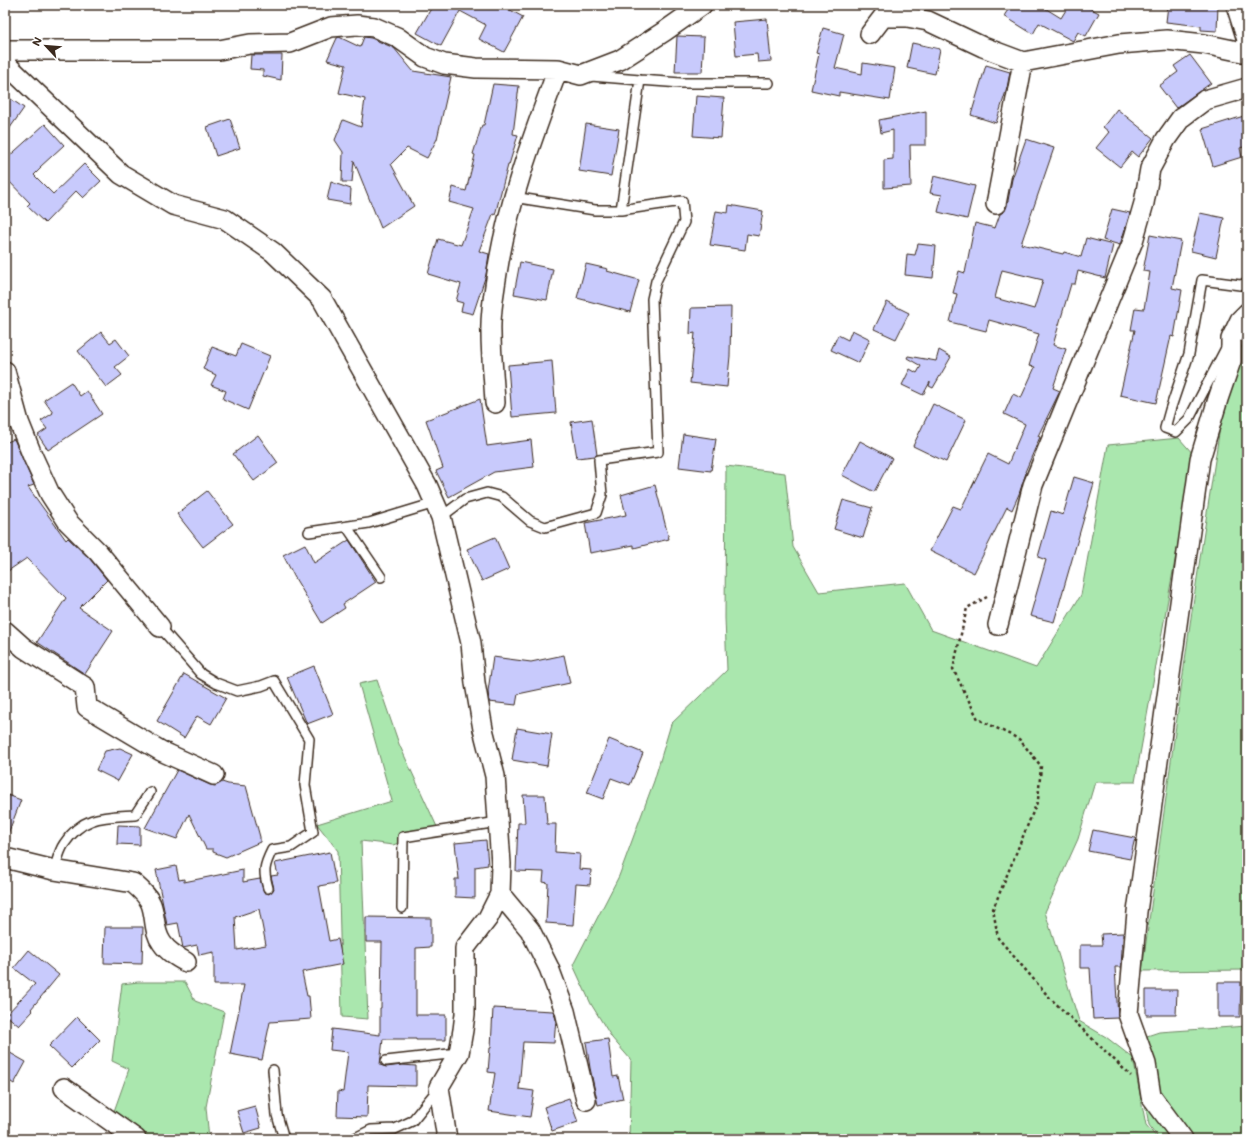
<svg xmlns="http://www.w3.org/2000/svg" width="1252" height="1144" font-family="Mali,sans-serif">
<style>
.green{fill:#aae7ae;stroke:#728866}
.building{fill:#c8cafc;stroke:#3b2a1e;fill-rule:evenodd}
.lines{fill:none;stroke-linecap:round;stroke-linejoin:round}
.lane-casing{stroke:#3b2a1e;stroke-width:12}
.street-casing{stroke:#3b2a1e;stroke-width:22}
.path{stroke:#3b2a1e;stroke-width:2.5;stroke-dasharray:3 3;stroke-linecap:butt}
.lane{stroke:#fff;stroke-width:9}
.street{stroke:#fff;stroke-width:19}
</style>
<rect width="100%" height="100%" fill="#fff"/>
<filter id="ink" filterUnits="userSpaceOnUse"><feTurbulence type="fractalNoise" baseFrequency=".025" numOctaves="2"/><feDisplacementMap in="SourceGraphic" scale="8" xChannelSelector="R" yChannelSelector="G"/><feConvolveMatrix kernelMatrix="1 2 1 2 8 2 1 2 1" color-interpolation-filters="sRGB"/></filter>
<g filter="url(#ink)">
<!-- green -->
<path class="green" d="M 1247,339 L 1247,970 L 1142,971 L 1190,624 L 1226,388 L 1244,343 Z
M 1179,438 L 1194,455 L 1135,782 L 1095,782 L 1078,839 L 1045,912 L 1079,1021 L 1106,1037 L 1133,1058 L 1146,1125 L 1158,1139 L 629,1139 L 631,1060 L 612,1038 L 591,1004 L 573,965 L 619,876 L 654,781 L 671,724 L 727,670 L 725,618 L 726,466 L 785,473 L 793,547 L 819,592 L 905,583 L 931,630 L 1036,668 L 1081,595 L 1108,445 Z
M 377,680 L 399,744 L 438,829 L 393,845 L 361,841 L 368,1019 L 342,1017 L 338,851 L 317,824 L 392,801 L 359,684 Z
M 138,982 L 185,982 L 195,1001 L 224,1012 L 206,1107 L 209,1139 L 115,1139 L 113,1114 L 129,1069 L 112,1061 L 122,984 Z
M 1247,1026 L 1247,1139 L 1159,1139 L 1149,1125 L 1137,1059 L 1129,1042 L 1159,1032 Z"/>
<!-- building -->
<path class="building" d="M 433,5 L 501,5 L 523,17 L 504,52 L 479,39 L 486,25 L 460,11 L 441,46 L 417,33 Z
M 1011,5 L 1040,5 L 1061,18 L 1069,5 L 1084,5 L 1099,13 L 1086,36 L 1078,32 L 1073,41 L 1039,23 L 1033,34 L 1004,16 Z
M 1168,5 L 1218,5 L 1217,31 L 1201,30 L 1201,26 L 1166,22 Z
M 767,19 L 771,61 L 758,62 L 757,54 L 736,56 L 733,22 Z
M 823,28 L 844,34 L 835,68 L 862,74 L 863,63 L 895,68 L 890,100 L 839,92 L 839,96 L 811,90 L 819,54 L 816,53 Z
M 677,36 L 704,37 L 702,72 L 675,72 Z
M 339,37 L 360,47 L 364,37 L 371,38 L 394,48 L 413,71 L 451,77 L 437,139 L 427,158 L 407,148 L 391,164 L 414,206 L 381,228 L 354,161 L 352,182 L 342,182 L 343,152 L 335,140 L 343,120 L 361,127 L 365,99 L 339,93 L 346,65 L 327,60 L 337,38 Z
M 912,43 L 940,49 L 935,74 L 907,68 Z
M 251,55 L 282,55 L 281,80 L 263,76 L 263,70 L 250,69 Z
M 1190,55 L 1211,83 L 1176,108 L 1159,86 L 1178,72 L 1174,66 Z
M 986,65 L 1010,72 L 1007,88 L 996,123 L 971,115 Z
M 493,84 L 519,86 L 513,134 L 518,135 L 509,165 L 508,165 L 495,215 L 493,214 L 479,251 L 489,254 L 486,275 L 473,314 L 461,311 L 463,303 L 456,301 L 461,284 L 428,274 L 438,239 L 461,245 L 474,209 L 449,202 L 453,187 L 466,191 L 475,155 L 473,154 L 482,125 L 484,125 Z
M 5,95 L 24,108 L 5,135 Z
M 696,96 L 724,98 L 721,138 L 693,136 Z
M 1117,109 L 1153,138 L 1138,157 L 1132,152 L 1120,167 L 1096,148 L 1109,132 L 1103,127 Z
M 926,111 L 926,145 L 910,145 L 911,186 L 884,188 L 884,160 L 893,159 L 893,130 L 881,133 L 879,120 Z
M 1247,115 L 1247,146 L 1240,148 L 1242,157 L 1213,166 L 1202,129 Z
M 230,119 L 240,148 L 216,156 L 207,127 Z
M 45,124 L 64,145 L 40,167 L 41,168 L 34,175 L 53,194 L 84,164 L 101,181 L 83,198 L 76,191 L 45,223 L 27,206 L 30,203 L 5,177 L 5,160 Z
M 586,124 L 619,129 L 611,176 L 579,171 Z
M 1026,139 L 1054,148 L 1021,244 L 1063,254 L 1064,252 L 1081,257 L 1086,238 L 1113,245 L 1105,278 L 1078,271 L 1075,284 L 1071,284 L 1053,345 L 1066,349 L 1053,388 L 1060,391 L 1038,436 L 1040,437 L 1025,472 L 1026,473 L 1019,494 L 1012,510 L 1007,507 L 974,573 L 930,551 L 953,506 L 961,509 L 988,454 L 1008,464 L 1025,424 L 1004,414 L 1013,394 L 1021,398 L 1035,367 L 1029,366 L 1039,334 L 989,320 L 986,331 L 950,322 L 957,294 L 953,293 L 959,271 L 965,273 L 975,223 L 995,228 L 1000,214 L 1005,211 L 1007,206 L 1012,179 ZM 1002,270 L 1043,280 L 1034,309 L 995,298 Z
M 934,176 L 975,186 L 967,219 L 938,212 L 942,195 L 930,193 Z
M 331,182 L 351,189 L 350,204 L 327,200 Z
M 729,205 L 763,211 L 759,236 L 747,234 L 745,250 L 710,245 L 716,211 L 728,213 Z
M 1112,209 L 1130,213 L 1120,245 L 1103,240 Z
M 1200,213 L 1224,218 L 1216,257 L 1191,251 Z
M 1150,235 L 1181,241 L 1172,288 L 1182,290 L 1174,337 L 1171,336 L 1156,403 L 1120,395 L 1135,330 L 1131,330 L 1135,308 L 1144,309 L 1150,272 L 1143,271 Z
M 918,244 L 936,246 L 933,278 L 905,275 L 907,254 L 915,255 Z
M 520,262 L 553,269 L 547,300 L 514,294 Z
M 586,264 L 608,269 L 607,271 L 639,280 L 630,312 L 577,298 Z
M 887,302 L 909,313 L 896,339 L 874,329 Z
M 731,307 L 730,356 L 727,387 L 690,383 L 695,333 L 690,334 L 691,308 Z
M 852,330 L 870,339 L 859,363 L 831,350 L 838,335 L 848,340 Z
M 101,332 L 110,343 L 116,339 L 129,356 L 115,367 L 122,375 L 106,387 L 78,351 Z
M 241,344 L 270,356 L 248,410 L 223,399 L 226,391 L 211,385 L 216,375 L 203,369 L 212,347 L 236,356 Z
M 939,350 L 951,357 L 933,388 L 929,386 L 930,382 L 923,395 L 902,385 L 910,369 L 917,373 L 921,366 L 907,358 L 908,356 L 936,361 Z
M 552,361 L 556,413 L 512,417 L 508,365 Z
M 71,382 L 80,396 L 87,391 L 102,414 L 48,450 L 38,435 L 47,429 L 41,421 L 53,413 L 44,400 Z
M 480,399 L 487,446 L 531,440 L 534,467 L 494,472 L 449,497 L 436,471 L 443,468 L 426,420 Z
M 933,404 L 966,420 L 946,462 L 913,446 Z
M 592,419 L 597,455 L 595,456 L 577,458 L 571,422 Z
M 683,434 L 716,439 L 711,471 L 679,467 Z
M 258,435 L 278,463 L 254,481 L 233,454 Z
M 14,439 L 34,485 L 28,487 L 66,540 L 68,538 L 90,559 L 107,580 L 79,608 L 113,631 L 85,674 L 37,642 L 66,598 L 27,558 L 5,573 L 5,443 Z
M 860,441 L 892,458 L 874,492 L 842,475 Z
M 1074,477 L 1094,483 L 1054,622 L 1030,616 L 1046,560 L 1038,557 L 1051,511 L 1063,515 Z
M 655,485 L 669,539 L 634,548 L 634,545 L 590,553 L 585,523 L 626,515 L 621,495 Z
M 207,491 L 233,524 L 203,547 L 177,514 Z
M 843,500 L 872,508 L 863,538 L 834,529 Z
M 495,537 L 509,569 L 482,581 L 467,549 Z
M 349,540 L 376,582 L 343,604 L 345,608 L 322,623 L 295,578 L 283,555 L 305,544 L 314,563 Z
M 564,655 L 570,683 L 518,694 L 516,705 L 489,702 L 488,691 L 493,657 L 531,662 Z
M 314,666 L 333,714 L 307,724 L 287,677 Z
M 184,674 L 226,698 L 211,724 L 197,716 L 184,738 L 157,721 Z
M 517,728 L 552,734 L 547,766 L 512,760 Z
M 609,739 L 643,753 L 630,785 L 611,778 L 603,799 L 587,793 Z
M 120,748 L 133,754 L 118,781 L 96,770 L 105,751 Z
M 177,770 L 210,785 L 215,786 L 222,782 L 228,784 L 246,786 L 260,837 L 260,842 L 226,857 L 213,852 L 213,849 L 206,849 L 189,814 L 177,839 L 145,828 Z
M 5,794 L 21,800 L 6,839 L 5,839 Z
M 523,795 L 545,795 L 547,824 L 556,824 L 555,852 L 580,854 L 579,869 L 591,870 L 590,885 L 576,884 L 573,925 L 546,923 L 548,883 L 543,882 L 544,872 L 516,871 L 518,823 L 525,823 Z
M 118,825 L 140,826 L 140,845 L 117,844 Z
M 1093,830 L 1135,838 L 1130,859 L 1088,851 Z
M 486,840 L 488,865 L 475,867 L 475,898 L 455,897 L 455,879 L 459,879 L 455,843 Z
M 330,852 L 336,883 L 319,886 L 329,941 L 338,939 L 343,964 L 302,972 L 307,996 L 309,996 L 311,1019 L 270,1022 L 262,1060 L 230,1054 L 244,985 L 214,985 L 214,952 L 199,955 L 197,945 L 183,948 L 178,923 L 167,925 L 156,870 L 176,866 L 179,880 L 184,879 L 184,882 L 243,870 L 243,882 L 260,879 L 264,892 L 269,894 L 274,889 L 271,876 L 278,875 L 275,863 ZM 259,909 L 266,945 L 237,950 L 235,917 Z
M 366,917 L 431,918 L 431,947 L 416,948 L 416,1015 L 446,1015 L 446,1040 L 416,1040 L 416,1039 L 383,1039 L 380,1065 L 386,1067 L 402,1065 L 416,1066 L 416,1086 L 368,1085 L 367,1117 L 337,1116 L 338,1091 L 343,1092 L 348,1052 L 330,1050 L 332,1029 L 380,1035 L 380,1008 L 381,1008 L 382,942 L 366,942 Z
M 105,927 L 143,927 L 142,964 L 104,963 Z
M 1123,933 L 1121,967 L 1115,967 L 1118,1018 L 1093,1019 L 1090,968 L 1080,968 L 1080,945 L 1102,945 L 1101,934 Z
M 29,950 L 59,975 L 31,1009 L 33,1011 L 19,1026 L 6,1015 L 35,984 L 14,968 Z
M 1218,982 L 1241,982 L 1240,1017 L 1218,1017 Z
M 1146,990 L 1177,990 L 1176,1015 L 1146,1015 Z
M 493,1008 L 553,1011 L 554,1014 L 556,1019 L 554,1043 L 523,1042 L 519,1089 L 534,1091 L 530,1117 L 489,1111 L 495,1073 L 488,1072 L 490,1048 L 491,1048 Z
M 77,1017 L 100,1040 L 72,1068 L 49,1046 Z
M 608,1039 L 613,1077 L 618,1076 L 623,1099 L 598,1105 L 590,1068 L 586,1042 Z
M 5,1050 L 26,1062 L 14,1084 L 5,1078 Z
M 569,1098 L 578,1122 L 552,1131 L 544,1107 Z
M 255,1106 L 261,1128 L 244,1133 L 237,1111 Z"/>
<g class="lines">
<defs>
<path id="lane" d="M 591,76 L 640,80 L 621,210
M 640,80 L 681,83 L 769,83
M 1227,346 L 1189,419 L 1176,432 L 1165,428 L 1170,410 L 1189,354 L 1202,280 L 1240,285 L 1247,283
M 441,517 L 465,499 L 487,493 L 502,497 L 530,521 L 545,527 L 596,513 L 602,495 L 599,460 L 658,452 L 652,299 L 656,281 L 684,222 L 682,201 L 621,210 L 595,210 L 513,197
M 347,527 L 381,577
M 309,532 L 369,523 L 435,503
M 160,627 L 201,674 L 216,683 L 237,691 L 261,686 L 274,681 L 309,739 L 305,785 L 313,832 L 291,847 L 272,850 C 264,866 263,871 268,888
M 54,870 C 57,862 59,851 64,844 C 83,815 104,817 135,815 L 150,792
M 402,908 L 403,837 L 498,822
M 386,1061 L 458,1053
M 273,1070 L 277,1115 L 284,1139
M 353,1139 L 371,1130 L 395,1129 L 412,1121 L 438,1089"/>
<path id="street" d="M 1236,5 L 1247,40
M 870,34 L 883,17 L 907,17 L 928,21 L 983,47 L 1023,62 L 1119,44 L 1167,40 L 1204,44 L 1247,53
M 5,50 L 219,50 L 250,44 L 290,43 L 331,27 L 357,25 L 374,27 L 397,37 L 425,57 L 444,64 L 476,68 L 558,69 L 581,75 L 620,60 L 665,31 L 702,5
M 5,63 L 121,174 L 173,205 L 225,219 L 273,252 L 322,299 L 427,485 L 441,517 L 471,643 L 475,683 L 483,729 L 495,776 L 501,864 L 500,894 L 488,918 L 465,948 L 465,1014 L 463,1030 L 459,1053 L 439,1087 L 447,1139
M 996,204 L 1023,62
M 5,371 L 19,422 L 33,457 L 50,494 L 68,522 L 98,552 L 160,627
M 495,403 C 494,380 491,356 491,333 C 490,313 494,293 497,273 C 508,202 533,136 558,69
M 998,625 L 1033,485 L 1133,241 L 1144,203 L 1150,169 L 1166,139 L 1181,118 L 1205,100 L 1247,88
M 5,631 L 24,648 L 85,687 L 87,707 L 161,751 L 214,775
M 5,858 L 54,870 L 133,883 C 140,889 148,896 151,904 C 156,917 153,931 162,943 C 168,952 177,957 186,962
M 500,894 L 530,930 L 549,968 L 565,1011 L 586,1100
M 64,1088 L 136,1139
M 1183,1139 L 1151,1096 L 1146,1064 L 1128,1014 L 1137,912 L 1200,459 L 1218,399 L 1231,361 L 1231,339 L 1240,320 L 1247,313"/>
</defs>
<!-- lane casing -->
<use href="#lane" class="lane-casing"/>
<!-- street casing -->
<use href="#street" class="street-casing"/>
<!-- path -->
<path class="path" d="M 987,597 L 967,608 L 953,669 L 978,719 L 1019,739 L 1041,766 L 1038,800 L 993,909 L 998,938 L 1048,996 L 1131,1076"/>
<!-- lane -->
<use href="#lane" class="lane"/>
<!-- street -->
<use href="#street" class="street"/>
</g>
</g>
<!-- margin -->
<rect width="1252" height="1144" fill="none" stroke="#fff" stroke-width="20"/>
<rect x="10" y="10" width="1232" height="1124" fill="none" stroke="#3b2a1e" stroke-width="1.5" filter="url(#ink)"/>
<!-- north arrow -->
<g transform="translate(46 46) rotate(296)" stroke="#ffffff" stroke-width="3" paint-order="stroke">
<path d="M0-3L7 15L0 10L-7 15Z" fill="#3b2a1e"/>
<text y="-6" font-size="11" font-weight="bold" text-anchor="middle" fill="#3b2a1e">N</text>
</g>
</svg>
